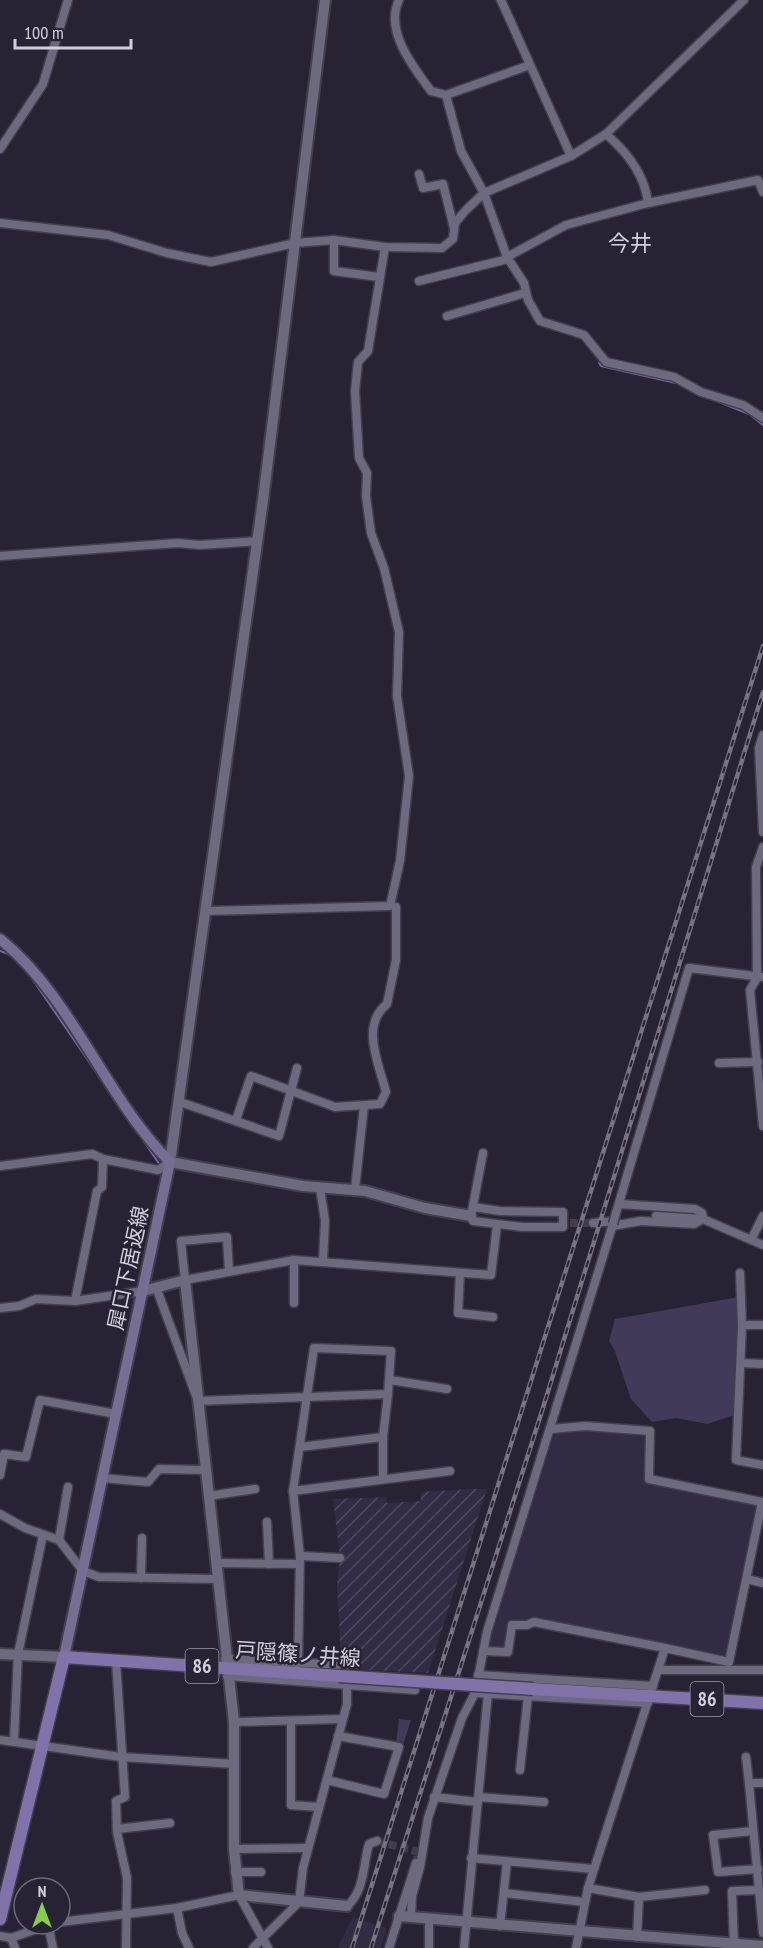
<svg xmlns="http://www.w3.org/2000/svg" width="763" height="1948" viewBox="0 0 763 1948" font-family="'PT Sans Narrow','Noto Sans JP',sans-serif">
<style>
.built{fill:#312b43}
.industrial{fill:url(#industrial-furrows)}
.green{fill:#423a58}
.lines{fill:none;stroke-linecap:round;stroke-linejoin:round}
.stream{stroke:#796ba1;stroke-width:2}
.minor-tunnel{stroke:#413d4e;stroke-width:8;stroke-dasharray:8 4;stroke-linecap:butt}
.minor-casing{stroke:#423f4e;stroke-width:11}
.tertiary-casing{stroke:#423f4e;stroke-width:14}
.secondary-casing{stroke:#423f4e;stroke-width:14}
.primary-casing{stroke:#423f4e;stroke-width:15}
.minor{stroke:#6d697e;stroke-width:8}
.tertiary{stroke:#6d697e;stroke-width:10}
.secondary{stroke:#776e93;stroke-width:10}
.primary{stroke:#8173a9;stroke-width:12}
.rail-casing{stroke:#777383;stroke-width:4.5}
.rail{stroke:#272335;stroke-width:2;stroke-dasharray:7;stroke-linecap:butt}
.minor-bridge-casing{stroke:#423f4e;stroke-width:11;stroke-linecap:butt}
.primary-bridge-casing{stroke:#423f4e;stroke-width:15;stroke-linecap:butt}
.minor-bridge{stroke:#6d697e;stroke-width:8}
.primary-bridge{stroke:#8173a9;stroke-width:12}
.labels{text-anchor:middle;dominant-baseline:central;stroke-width:5;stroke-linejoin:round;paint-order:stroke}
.shield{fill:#272335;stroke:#9f9ba9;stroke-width:1.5}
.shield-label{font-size:20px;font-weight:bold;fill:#d2cfdb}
.street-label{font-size:21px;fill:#d2cfdb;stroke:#272335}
.neighbourhood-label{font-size:22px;fill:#d2cfdb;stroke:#272335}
</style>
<defs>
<pattern id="industrial-furrows" width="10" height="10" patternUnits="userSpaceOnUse" patternTransform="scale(1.5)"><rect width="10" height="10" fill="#312b43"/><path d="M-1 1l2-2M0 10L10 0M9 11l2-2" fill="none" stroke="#4e495e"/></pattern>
</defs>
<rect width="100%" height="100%" fill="#272335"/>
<g class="built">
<path d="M 584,1428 L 647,1433 L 646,1481 L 757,1503 L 760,1506 L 724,1658 L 510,1622 L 508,1646 L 499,1650 L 488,1647 L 554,1435 Z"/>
<path d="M 353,1917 L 387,1928 L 381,1948 L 337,1948 Z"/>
</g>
<path class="industrial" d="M 469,1489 L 487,1489 L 428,1673 L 352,1669 L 351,1662 L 341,1662 L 337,1586 L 340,1558 L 333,1499 L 386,1497 L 387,1503 L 421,1501 L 421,1492 Z"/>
<g class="green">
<path d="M 739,1297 L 734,1415 L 707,1424 L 676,1418 L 652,1422 L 631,1399 L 615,1351 L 609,1341 L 615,1319 Z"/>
<path d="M 399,1719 L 411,1720 L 403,1745 L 396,1743 Z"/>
</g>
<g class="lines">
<g class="stream">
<path d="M 599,363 L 601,366 L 676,383"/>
<path d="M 714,400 L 749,414 L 763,425"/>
<path d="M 0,951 L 11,955"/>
<path d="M 33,980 L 111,1094"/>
<path d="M 121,1108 L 160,1165"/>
</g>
<g class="minor-tunnel">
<path d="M 558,1223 L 593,1223"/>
<path d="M 377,1841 L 419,1852 L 416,1863"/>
</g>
<g class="minor-casing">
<g id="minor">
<path d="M 399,0 C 384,31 414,68 431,91 L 446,95 L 461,151 L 484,193 L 507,257 L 524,283 L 528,300 L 540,321 L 584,335 L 606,362 L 674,377 L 701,392 L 743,405 L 763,418"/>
<path d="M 501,0 L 571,156"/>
<path d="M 446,95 L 530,65"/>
<path d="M 606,134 C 627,152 645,176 648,203 L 758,180 L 763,192"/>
<path d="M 0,149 L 43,84 L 68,0"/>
<path d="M 419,174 L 423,188 L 443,184 L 454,228"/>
<path d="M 0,223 L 108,235 L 167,253 L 211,262 L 295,243 L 334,240 L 385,247 L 442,248 L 453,239 L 455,223 L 466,210 L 484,193 L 571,156 L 606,134 L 744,0"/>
<path d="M 334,240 L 334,271 L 379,277"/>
<path d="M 507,257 L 566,225 L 648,203"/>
<path d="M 419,281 L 508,259"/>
<path d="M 447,316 L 525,293"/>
<path d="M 0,556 L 178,543 L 200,545 L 258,541"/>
<path d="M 763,735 L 759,748 L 763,832"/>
<path d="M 763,847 L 756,867 L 757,978 L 750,990 L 763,1126"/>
<path d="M 206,911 L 390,906 L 400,861 L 409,776 L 397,696 L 399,632 L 384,568 L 371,533 L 366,496 L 367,473 L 359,458 L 355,391 L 358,362 L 368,351 L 385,247"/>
<path d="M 719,1063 L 758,1062"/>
<path d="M 180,1102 L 279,1136 L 297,1068"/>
<path d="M 236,1120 L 251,1076 L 335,1107 L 380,1104 L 386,1092 C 379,1064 360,1025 387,1004 L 396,960 L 396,907"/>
<path d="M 0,1166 L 92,1154 L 103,1159 L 158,1170 L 170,1162"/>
<path d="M 320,1188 L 325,1221 L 323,1261"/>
<path d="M 355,1189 L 364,1106"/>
<path d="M 472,1211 L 483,1153"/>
<path d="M 616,1213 L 689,968 L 763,977"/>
<path d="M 471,1216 L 473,1221 L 522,1227 L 563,1227 L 563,1212 L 500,1211 L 473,1207"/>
<path d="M 656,1216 L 703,1219 L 763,1245"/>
<path d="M 593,1223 L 616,1221"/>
<path d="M 612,1226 L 641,1221 L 694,1224 L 703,1219 L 702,1213 L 695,1209 L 619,1204"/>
<path d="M 751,1240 L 763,1216"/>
<path d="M 229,1272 L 227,1237 L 181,1241 L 185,1280 L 294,1260 L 491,1275 L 497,1225"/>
<path d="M 460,1273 L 458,1313 L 493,1317"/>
<path d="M 740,1273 L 742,1325 L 736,1460 L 763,1465"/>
<path d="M 156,1287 L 198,1401 L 388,1394 L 391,1351 L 314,1348 L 293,1491 L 300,1556 L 298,1663"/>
<path d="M 75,1301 L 97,1191 L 102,1187 L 103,1159"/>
<path d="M 294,1303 L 294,1260"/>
<path d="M 0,1308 L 19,1306 L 36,1299 L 75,1301 L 143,1291"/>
<path d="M 742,1325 L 763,1325"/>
<path d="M 741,1363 L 763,1364"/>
<path d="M 390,1380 L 447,1389"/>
<path d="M 551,1429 L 585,1426 L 650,1431 L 649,1479 L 762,1502 L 729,1662 L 665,1648 L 588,1888 L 576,1948"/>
<path d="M 300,1447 L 383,1437"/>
<path d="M 0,1475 L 4,1454 L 26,1457 L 40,1400 L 116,1414"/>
<path d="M 102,1478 L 148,1482 L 159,1469 L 205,1470"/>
<path d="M 383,1479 L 383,1437 L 388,1394"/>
<path d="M 293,1491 L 450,1471"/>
<path d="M 208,1496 L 255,1489"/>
<path d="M 0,1514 L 25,1528 L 59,1540 L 83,1571 L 99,1577 L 217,1579"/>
<path d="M 267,1522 L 269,1564"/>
<path d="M 59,1540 L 68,1487"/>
<path d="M 300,1556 L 340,1558"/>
<path d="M 216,1563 L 298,1564"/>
<path d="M 141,1578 L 142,1538"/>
<path d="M 747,1579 L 763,1583"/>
<path d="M 483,1651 L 508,1652 L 512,1625 L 527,1625 L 534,1622 L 665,1648"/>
<path d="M 225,1659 L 347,1665 L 347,1704 L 303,1868 L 299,1902 L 253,1948"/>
<path d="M 116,1661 L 125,1797 L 116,1801 L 117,1832 L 127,1878 L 126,1948"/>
<path d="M 658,1670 L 763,1670"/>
<path d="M 478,1675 L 653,1686"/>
<path d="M 227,1676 L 415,1690"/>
<path d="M 475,1693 L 648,1703"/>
<path d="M 291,1721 L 291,1805 L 318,1807"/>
<path d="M 234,1722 L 342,1719"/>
<path d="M 0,1740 L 121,1757 L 235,1764"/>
<path d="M 14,1741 L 18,1654 L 43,1535"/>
<path d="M 746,1757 L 749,1783"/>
<path d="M 520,1770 L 528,1696"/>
<path d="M 327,1780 L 384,1794 L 399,1747 L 338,1736"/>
<path d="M 763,1783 L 749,1783 L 763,1933"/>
<path d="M 434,1797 L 478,1802"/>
<path d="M 478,1797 L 544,1802"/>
<path d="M 117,1829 L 170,1823"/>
<path d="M 753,1831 L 713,1835 L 718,1872 L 758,1869"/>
<path d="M 234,1849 L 308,1848"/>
<path d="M 471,1858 L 593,1869"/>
<path d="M 235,1872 L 261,1872"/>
<path d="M 588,1888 L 639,1897 L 705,1890"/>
<path d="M 504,1893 L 584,1902"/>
<path d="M 347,1906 C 365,1891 363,1864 369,1844 L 377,1841"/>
<path d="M 177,1908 L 182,1933 L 189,1948"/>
<path d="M 411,1918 L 412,1896 L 420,1867 L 428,1818 L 462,1718 L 475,1693 L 487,1632 L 613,1224"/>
<path d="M 60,1922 L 177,1908 L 239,1895 L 268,1948"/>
<path d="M 48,1925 L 53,1948"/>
<path d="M 500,1926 L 507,1862"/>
<path d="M 0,1936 L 11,1938 L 51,1924"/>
<path d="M 637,1937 L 639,1897"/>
<path d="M 11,1938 L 15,1948"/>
<path d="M 734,1945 L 732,1891 L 759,1890"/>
<path d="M 389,1948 L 416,1863"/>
<path d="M 429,1948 L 429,1920"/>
<path d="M 464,1948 L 488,1693"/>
</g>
</g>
<g class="tertiary-casing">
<g id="tertiary">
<path d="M 325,0 L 263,500 L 170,1162 L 303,1186 L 365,1191 L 425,1208 L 471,1216"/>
<path d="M 143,1291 L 185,1280 L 234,1722 L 234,1849 L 239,1895 L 347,1906"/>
<path d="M 0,1654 L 64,1657"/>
<path d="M 399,1916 L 763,1946"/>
</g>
</g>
<g class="secondary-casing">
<path id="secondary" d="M 0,939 C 73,998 104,1096 170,1162 L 64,1657"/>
</g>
<g class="primary-casing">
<g id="primary">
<path d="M 533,1689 L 763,1703"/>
<path d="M 0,1919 L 64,1657 L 339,1676"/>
</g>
</g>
<use href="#minor" class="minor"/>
<use href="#tertiary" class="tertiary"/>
<use href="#secondary" class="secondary"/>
<use href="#primary" class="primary"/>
<g class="rail-casing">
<g id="rail">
<path d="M 352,1948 L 763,646"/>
<path d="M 371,1948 L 542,1411 L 763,692"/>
</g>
</g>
<use href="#rail" class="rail"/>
<g class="minor-bridge-casing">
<path id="minor-bridge" d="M 613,1224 L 616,1213"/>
</g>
<g class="primary-bridge-casing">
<path id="primary-bridge" d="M 339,1676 L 533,1689"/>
</g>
<use href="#minor-bridge" class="minor-bridge"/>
<use href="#primary-bridge" class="primary-bridge"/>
</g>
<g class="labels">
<g class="shield">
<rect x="185.5" y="1649" width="33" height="34" rx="4.5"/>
<rect x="690.5" y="1682" width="33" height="34" rx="4.5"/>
</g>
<g class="shield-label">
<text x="202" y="1666">86</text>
<text x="707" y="1699">86</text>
</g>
<g class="street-label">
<text transform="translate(128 1268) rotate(-78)">犀口下居返線</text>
<text transform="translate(298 1654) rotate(4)">戸隠篠ノ井線</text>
</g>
<g class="neighbourhood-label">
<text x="630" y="243">今井</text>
</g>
</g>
<g transform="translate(42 1906)"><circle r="28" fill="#272335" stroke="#6b6877" stroke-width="1.5"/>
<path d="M0-4.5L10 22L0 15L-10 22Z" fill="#87cf4b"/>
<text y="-9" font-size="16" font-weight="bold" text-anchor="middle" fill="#d2cfdb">N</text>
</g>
<path d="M15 39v9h116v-9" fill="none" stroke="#d2cfdb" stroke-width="3"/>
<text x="24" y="39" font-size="18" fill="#d2cfdb" stroke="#272335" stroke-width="4.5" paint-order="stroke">100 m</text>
</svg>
